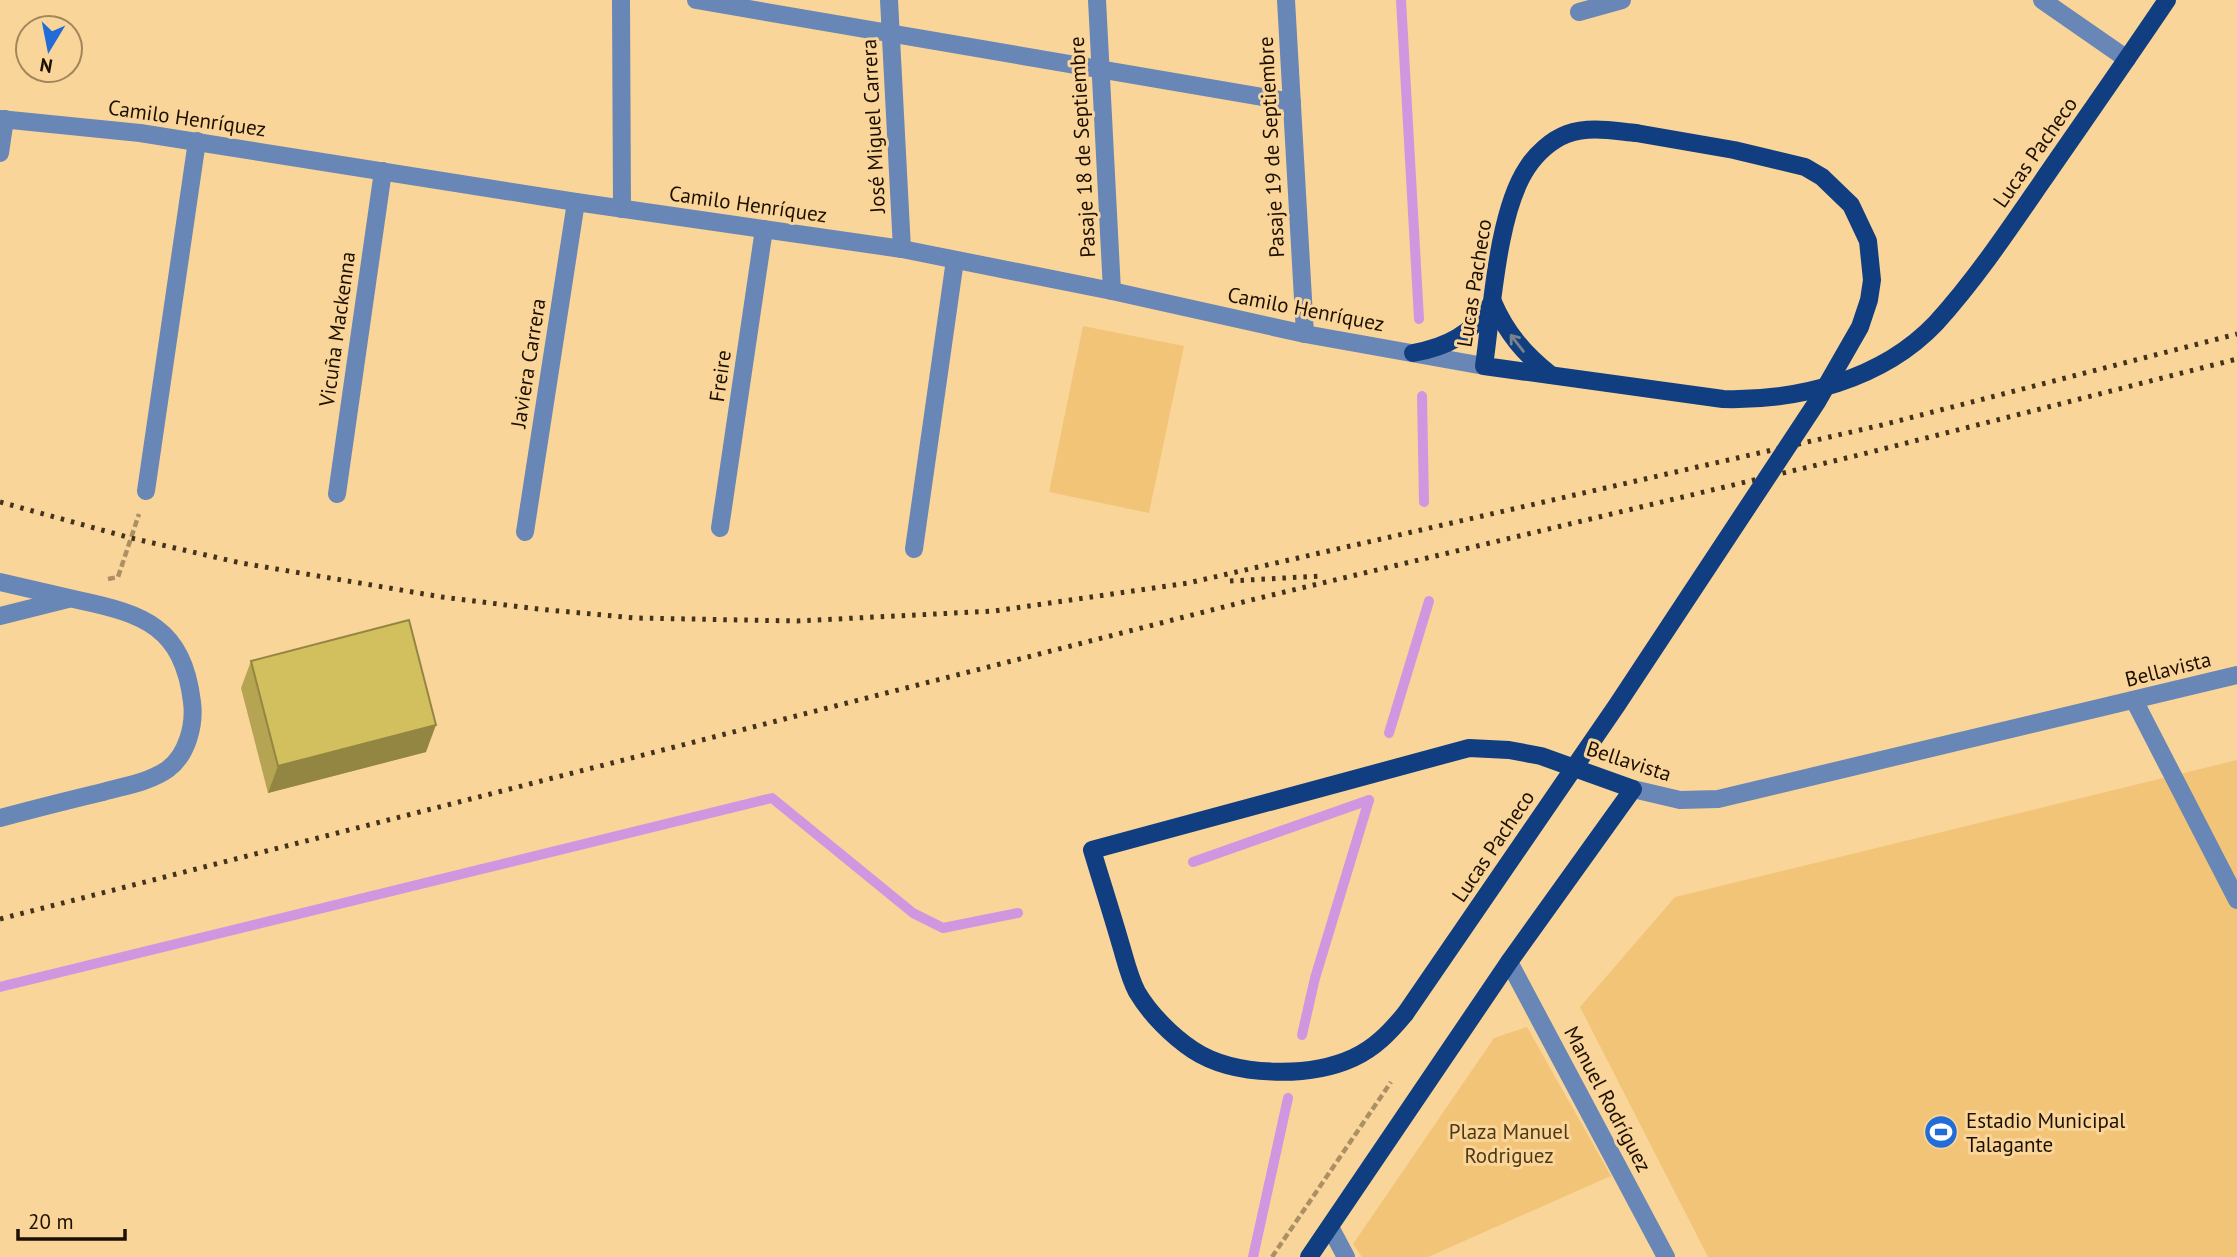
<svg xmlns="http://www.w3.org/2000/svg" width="2237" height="1257" viewBox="0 0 2237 1257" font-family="'PT Sans',sans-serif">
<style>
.green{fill:#f2c478}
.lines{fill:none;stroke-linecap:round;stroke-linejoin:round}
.stream{stroke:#d097e0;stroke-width:10}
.path{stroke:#ac9064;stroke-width:4.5;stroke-dasharray:7 3.5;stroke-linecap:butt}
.minor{stroke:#6887b6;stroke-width:18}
.major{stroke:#113e80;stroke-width:18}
.rail{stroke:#44331b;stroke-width:5;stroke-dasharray:3.5 7;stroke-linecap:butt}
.major-bridge{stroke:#113e80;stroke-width:18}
.wall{fill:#b5a552}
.shaded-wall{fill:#938642}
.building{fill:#d2c05f;stroke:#938642;stroke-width:2}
.oneway{stroke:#7a828c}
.labels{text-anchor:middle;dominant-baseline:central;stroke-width:6;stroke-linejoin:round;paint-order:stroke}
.street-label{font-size:21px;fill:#1d1000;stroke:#fad59a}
.poi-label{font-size:21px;fill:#1d1000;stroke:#fad59a;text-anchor:start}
.park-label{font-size:21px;fill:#4f3915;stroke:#fad59a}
</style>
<rect width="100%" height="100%" fill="#fad59a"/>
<g class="green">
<path d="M 1083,326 L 1184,346 L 1149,513 L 1049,492 Z"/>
<path d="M 2237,760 L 2237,1257 L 1708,1257 L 1580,1007 L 1675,897 Z"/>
<path d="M 1527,1027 L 1611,1176 L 1428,1257 L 1362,1257 L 1353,1244 L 1494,1038 Z"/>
</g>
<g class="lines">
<g class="stream">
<path d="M 1401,0 L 1419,319"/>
<path d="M 1422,396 L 1424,502"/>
<path d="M 1389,733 L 1429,601"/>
<path d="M 1193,862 L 1369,800"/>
<path d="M 0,987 L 772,798 L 913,913 L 943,928 L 1018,913"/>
<path d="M 1302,1035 L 1315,978 L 1369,800"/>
<path d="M 1253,1257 L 1288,1098"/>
</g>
<g class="path">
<path d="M 108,579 L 118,577 L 139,514"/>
<path d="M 1272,1257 L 1391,1082"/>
</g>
<g class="minor">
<path d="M 621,0 L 622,209"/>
<path d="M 696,0 L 1292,102"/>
<path d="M 889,0 L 902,249"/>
<path d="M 1097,0 L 1112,291"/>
<path d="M 1286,0 L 1305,334"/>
<path d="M 2042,0 L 2127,59"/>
<path d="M 1579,12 L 1622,0"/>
<path d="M 0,119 L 140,133 L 576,202 L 902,249 L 1112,291 L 1305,334 L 1484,366"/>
<path d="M 0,153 L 5,119"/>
<path d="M 146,491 L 197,141"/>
<path d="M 337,494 L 383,171"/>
<path d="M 720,528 L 764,229"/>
<path d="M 525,532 L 576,202"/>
<path d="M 914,549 L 955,260"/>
<path d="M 0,582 C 26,588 52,594 78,600 C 144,614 183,627 192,702 C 195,725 187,755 168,769 C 150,782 124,786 103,792 C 69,800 34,809 0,818"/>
<path d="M 0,616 L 68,599"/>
<path d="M 2134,700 L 2237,900"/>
<path d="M 1633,789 L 1680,800 L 1718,799 L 2237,675"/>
<path d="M 1509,962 L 1666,1257"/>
<path d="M 1330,1227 L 1346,1257"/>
</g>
<g class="major">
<path d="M 1636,133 C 1614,131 1589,126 1567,134 C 1551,140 1536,154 1527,168 C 1497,213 1492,311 1484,366 L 1723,399 C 1798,401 1882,380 1936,323 C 1975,280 2008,231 2041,183 C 2083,122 2126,61 2167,0"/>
<path d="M 1493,302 C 1506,332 1524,354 1551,375"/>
<path d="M 1413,353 C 1447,347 1472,334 1491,304"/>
<path d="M 1309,1257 L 1509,962 L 1633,789 L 1541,756 L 1509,750 L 1469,748 L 1092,850 C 1101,880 1111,911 1120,942 C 1125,958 1129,977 1137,992 C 1150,1014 1172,1036 1193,1050 C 1234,1077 1309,1078 1353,1058 C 1375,1048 1390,1032 1405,1014"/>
</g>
<g class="rail">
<path d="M 0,502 L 131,538 L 241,563 L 442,597 L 538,609 L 635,618 L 797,621 L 994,611 L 1188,583 L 1882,425 L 2237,334"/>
<path d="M 1230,581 L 1321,576"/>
<path d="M 0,919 L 1251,600 L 1863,454 L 2237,359"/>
</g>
<path class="major-bridge" d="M 1405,1014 L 1617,705 L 1817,402 L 1860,327 L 1869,300 L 1872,280 L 1868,241 L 1851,205 L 1822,177 L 1805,167 L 1734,150 L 1636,133"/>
</g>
<path class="wall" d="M 251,661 L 426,752 L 268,793 L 241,688 Z"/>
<path class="shaded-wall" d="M 436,725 L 426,752 L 268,793 L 278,766 Z"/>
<path class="building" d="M 409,620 L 436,725 L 278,766 L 251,661 Z"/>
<defs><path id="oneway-shaft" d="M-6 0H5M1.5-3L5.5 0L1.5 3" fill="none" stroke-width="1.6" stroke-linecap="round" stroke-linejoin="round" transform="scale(1.75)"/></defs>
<use class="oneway" href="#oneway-shaft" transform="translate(1517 343) rotate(-128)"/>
<defs>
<g id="stadium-disc" transform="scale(1.75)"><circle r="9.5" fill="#226cd7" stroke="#fad59a"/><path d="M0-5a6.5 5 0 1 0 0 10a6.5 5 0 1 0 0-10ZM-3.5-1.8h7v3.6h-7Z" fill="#fff"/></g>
</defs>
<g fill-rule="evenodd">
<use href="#stadium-disc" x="1941" y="1132"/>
</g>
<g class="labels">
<g class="street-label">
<text transform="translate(187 118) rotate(8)">Camilo Henríquez</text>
<text transform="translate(873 126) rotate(-93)">José Miguel Carrera</text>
<text transform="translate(1082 147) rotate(-93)">Pasaje 18 de Septiembre</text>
<text transform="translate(1271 147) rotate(-93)">Pasaje 19 de Septiembre</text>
<text transform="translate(2035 152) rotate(-55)">Lucas Pacheco</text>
<text transform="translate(748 204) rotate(8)">Camilo Henríquez</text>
<text transform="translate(1474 283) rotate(-81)">Lucas Pacheco</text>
<text transform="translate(1306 309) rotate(11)">Camilo Henríquez</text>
<text transform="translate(337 329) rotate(-82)">Vicuña Mackenna</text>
<text transform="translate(528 363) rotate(-81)">Javiera Carrera</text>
<text transform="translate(720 376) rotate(-82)">Freire</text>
<text transform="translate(2168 669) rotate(-14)">Bellavista</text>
<text transform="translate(1629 761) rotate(18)">Bellavista</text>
<text transform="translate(1493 846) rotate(-56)">Lucas Pacheco</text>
<text transform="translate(1608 1099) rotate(62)">Manuel Rodríguez</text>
</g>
<g class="poi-label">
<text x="1966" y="1120">Estadio Municipal<tspan x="1966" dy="24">Talagante</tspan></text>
</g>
<g class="park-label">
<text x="1509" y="1131">Plaza Manuel<tspan x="1509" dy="24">Rodriguez</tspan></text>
</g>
</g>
<g transform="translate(49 49) rotate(190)"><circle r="33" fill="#fad59a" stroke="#a2865c" stroke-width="2"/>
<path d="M0-5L12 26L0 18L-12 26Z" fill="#226cd7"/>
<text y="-10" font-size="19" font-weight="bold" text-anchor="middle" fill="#1d1000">N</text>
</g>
<path d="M18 1229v10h107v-10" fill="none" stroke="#1d1000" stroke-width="3.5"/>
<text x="28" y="1229" font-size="21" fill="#1d1000" stroke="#fad59a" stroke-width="5" paint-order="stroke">20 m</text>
</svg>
